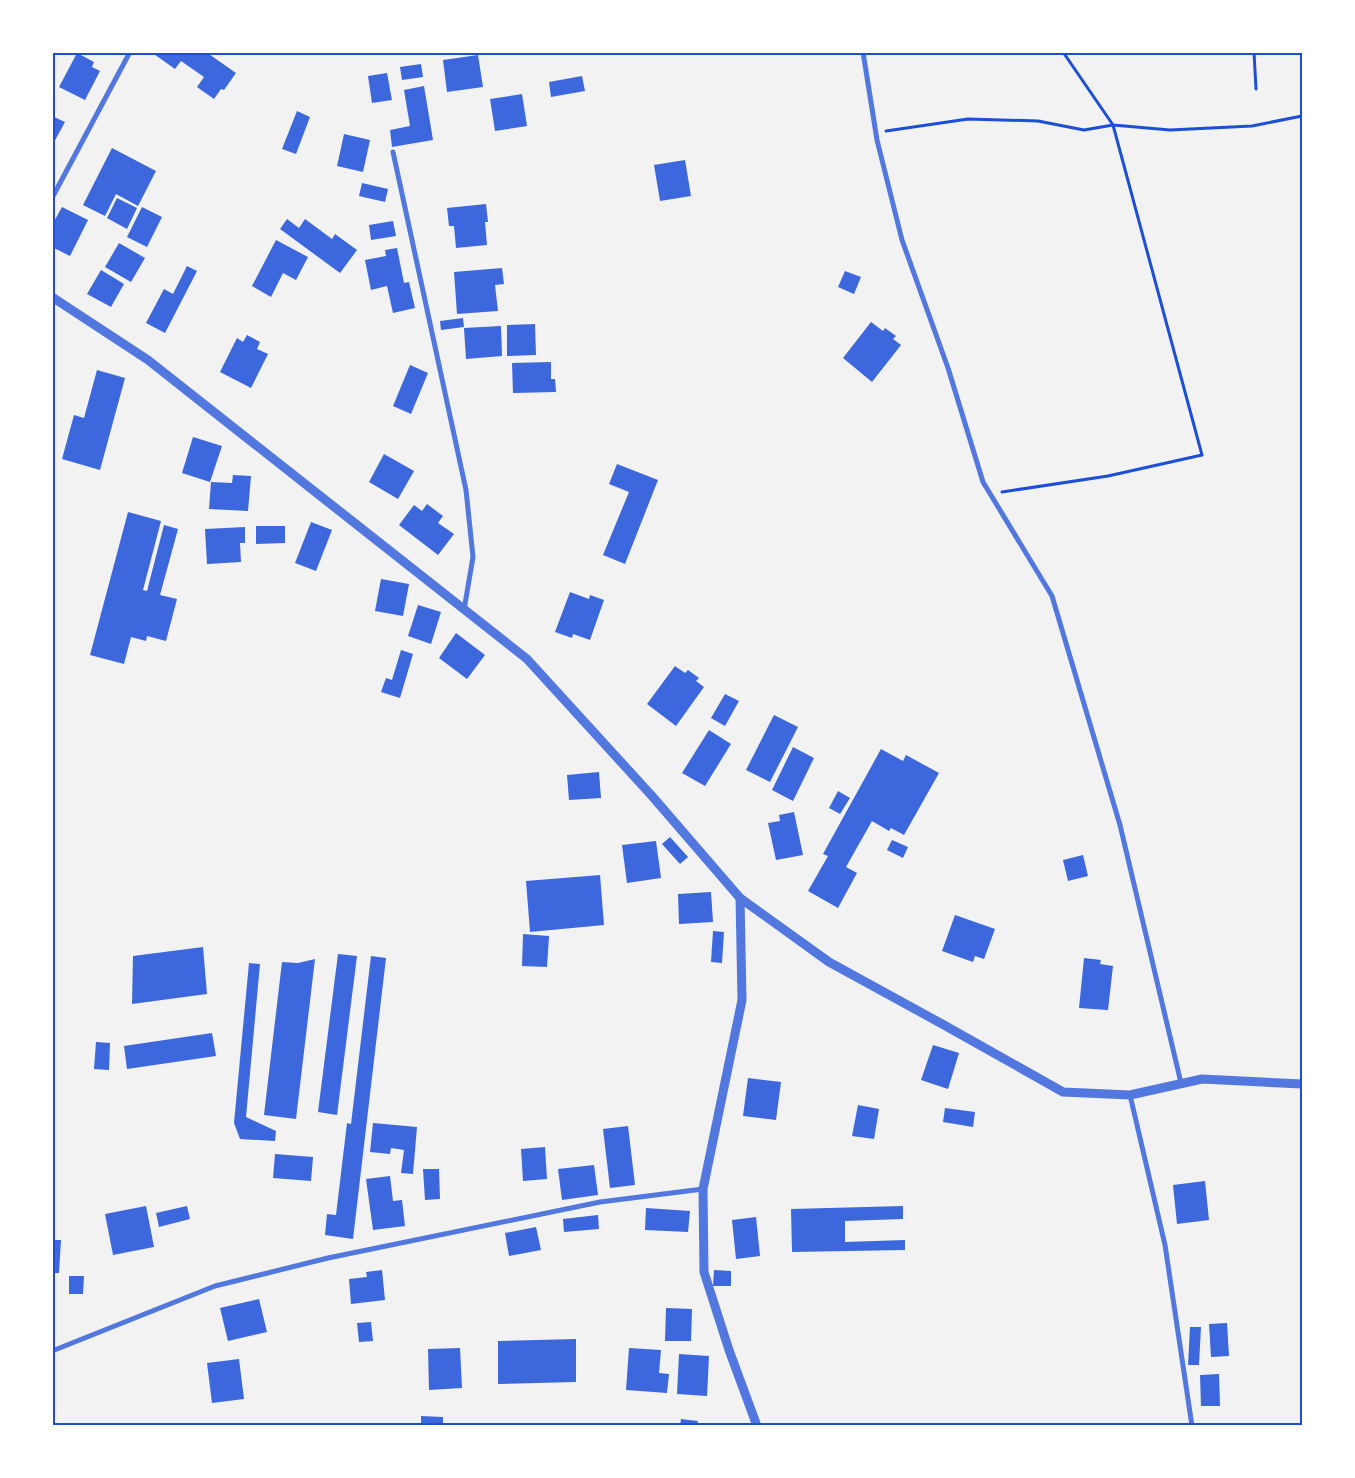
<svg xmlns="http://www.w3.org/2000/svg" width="1355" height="1478" viewBox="0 0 1355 1478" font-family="'PT Sans',sans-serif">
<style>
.building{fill:#3d67dc}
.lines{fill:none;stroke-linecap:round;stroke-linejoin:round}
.path{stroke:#1d4ed8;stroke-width:3}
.minor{stroke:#5277de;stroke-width:5}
.tertiary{stroke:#5277de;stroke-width:9}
.neatline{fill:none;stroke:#1d4ed8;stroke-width:2}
</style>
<rect width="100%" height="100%" fill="#f2f2f2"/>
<g class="building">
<path d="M 151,52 L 206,52 L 236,73 L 224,90 L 221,89 L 214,99 L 197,87 L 204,77 L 181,61 L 175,69 Z"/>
<path d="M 77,53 L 94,62 L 92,67 L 100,71 L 85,100 L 59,87 Z"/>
<path d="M 478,55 L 483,87 L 447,92 L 443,60 Z"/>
<path d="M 421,64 L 423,77 L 402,80 L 400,67 Z"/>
<path d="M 387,73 L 392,100 L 372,103 L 368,76 Z"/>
<path d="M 582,76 L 585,91 L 551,97 L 549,82 Z"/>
<path d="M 424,86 L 433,140 L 392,147 L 390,130 L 410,126 L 404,90 Z"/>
<path d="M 522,94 L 527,126 L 495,131 L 490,99 Z"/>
<path d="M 297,111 L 310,117 L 296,154 L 282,149 Z"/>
<path d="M 52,116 L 65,122 L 52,146 Z"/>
<path d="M 344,134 L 370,140 L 363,172 L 337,166 Z"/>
<path d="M 112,148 L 156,171 L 138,206 L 116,194 L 105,216 L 83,205 Z"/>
<path d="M 685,160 L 691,196 L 660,201 L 654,165 Z"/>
<path d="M 362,183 L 388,189 L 385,202 L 359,196 Z"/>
<path d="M 117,198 L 137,208 L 127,229 L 107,218 Z"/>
<path d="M 486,204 L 488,222 L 485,222 L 487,245 L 456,248 L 454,226 L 449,226 L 447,208 Z"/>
<path d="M 62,207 L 88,220 L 70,256 L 52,247 L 52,225 Z"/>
<path d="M 142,207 L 162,217 L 147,247 L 127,237 Z"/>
<path d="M 287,219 L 299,228 L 305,219 L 332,239 L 335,234 L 357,250 L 340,273 L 280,229 Z"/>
<path d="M 393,221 L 396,236 L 371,240 L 369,225 Z"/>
<path d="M 276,240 L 308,257 L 296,280 L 283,273 L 271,297 L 252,286 Z"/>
<path d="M 119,243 L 145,258 L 131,282 L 105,267 Z"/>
<path d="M 397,248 L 404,283 L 409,282 L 415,308 L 393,313 L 387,286 L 371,290 L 365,260 L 386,256 L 385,250 Z"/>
<path d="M 187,266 L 197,271 L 165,333 L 146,323 L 164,289 L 173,294 Z"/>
<path d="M 502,268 L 504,284 L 495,285 L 498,311 L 457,314 L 454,272 Z"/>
<path d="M 101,270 L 124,284 L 111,307 L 87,294 Z"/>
<path d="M 845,271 L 861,277 L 854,294 L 838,287 Z"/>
<path d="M 463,318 L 464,327 L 441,330 L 440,321 Z"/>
<path d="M 871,322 L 883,331 L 885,328 L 896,336 L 893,339 L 901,345 L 872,382 L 843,358 Z"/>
<path d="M 535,324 L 536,355 L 507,356 L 507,325 Z"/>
<path d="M 501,326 L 502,356 L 466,359 L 464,328 Z"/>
<path d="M 247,335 L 260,342 L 257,349 L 268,354 L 251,388 L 220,372 L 237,338 L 243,342 Z"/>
<path d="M 551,362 L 551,379 L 555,379 L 556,392 L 513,393 L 512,363 Z"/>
<path d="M 410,365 L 428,373 L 411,414 L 393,406 Z"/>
<path d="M 97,370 L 125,378 L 100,470 L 62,459 L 74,415 L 84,418 Z"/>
<path d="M 193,437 L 222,446 L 210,482 L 182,473 Z"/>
<path d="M 384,454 L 414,471 L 398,499 L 369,482 Z"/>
<path d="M 617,464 L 658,480 L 625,564 L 603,555 L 629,492 L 609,484 Z"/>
<path d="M 233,475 L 251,476 L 248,511 L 209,509 L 211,482 L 232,483 Z"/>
<path d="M 427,504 L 443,516 L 438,523 L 454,534 L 438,555 L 399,525 L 414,505 L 422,511 Z"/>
<path d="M 128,512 L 161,521 L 143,590 L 147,591 L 164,525 L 178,529 L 160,595 L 177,599 L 166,641 L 147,636 L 146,641 L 131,637 L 124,664 L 90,655 Z"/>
<path d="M 311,522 L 332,530 L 316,571 L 295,563 Z"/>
<path d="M 256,526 L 285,526 L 285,543 L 256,544 Z"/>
<path d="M 245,527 L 245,543 L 240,543 L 241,562 L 207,564 L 205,529 Z"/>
<path d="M 381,579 L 409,584 L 403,616 L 375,611 Z"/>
<path d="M 570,592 L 589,599 L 590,595 L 604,600 L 590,640 L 573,634 L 572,638 L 555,632 Z"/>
<path d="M 418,605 L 441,612 L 431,644 L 408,636 Z"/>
<path d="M 456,633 L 485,655 L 467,679 L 439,658 Z"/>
<path d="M 401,650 L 413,654 L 400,698 L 381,692 L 386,678 L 392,680 Z"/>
<path d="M 675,666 L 685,673 L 688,670 L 699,678 L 696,681 L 704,687 L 676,726 L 647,704 Z"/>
<path d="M 725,694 L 739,701 L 725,726 L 711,718 Z"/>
<path d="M 774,715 L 798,727 L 770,782 L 746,770 Z"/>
<path d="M 709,730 L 731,744 L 705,786 L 682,773 Z"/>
<path d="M 793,747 L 814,758 L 793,801 L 772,790 Z"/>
<path d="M 881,749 L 903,761 L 906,755 L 939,773 L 904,835 L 891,828 L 889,831 L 872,821 L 846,867 L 857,873 L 838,908 L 808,891 L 828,856 L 823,854 Z"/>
<path d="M 599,772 L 601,798 L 569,800 L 567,775 Z"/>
<path d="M 838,791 L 850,798 L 840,814 L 829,808 Z"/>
<path d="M 794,812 L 803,855 L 776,860 L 768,823 L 780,821 L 779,815 Z"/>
<path d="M 670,837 L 688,857 L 680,864 L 662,844 Z"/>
<path d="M 892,840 L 908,847 L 903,858 L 887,850 Z"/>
<path d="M 656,841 L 661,878 L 627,883 L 622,845 Z"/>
<path d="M 1083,855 L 1088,876 L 1068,881 L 1063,860 Z"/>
<path d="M 600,875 L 604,925 L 530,932 L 526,881 Z"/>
<path d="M 711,892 L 713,922 L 679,924 L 678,894 Z"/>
<path d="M 955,915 L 995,929 L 984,959 L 975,956 L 973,962 L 942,951 Z"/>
<path d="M 713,931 L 724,932 L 722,963 L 711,962 Z"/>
<path d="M 523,934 L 549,936 L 547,967 L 522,966 Z"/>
<path d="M 203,947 L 207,994 L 132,1004 L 133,956 Z"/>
<path d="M 338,954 L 357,956 L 337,1115 L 318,1112 Z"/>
<path d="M 371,956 L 386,958 L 353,1239 L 325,1235 L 327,1214 L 336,1215 L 347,1123 L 351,1124 Z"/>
<path d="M 1084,958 L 1101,960 L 1100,964 L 1113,966 L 1108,1010 L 1079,1008 Z"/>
<path d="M 315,959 L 296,1119 L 264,1115 L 282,962 L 298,963 Z"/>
<path d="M 249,963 L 260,964 L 246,1117 L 276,1131 L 275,1141 L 240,1139 L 234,1123 Z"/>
<path d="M 212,1033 L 216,1056 L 127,1069 L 124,1046 Z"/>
<path d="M 96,1042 L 110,1043 L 109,1070 L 94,1069 Z"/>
<path d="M 933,1045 L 959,1053 L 948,1089 L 921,1080 Z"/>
<path d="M 748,1078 L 781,1082 L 776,1120 L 743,1116 Z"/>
<path d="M 858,1105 L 879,1109 L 874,1139 L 852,1136 Z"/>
<path d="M 945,1108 L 975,1112 L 973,1127 L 943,1122 Z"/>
<path d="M 373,1123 L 417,1127 L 413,1174 L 401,1173 L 404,1150 L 391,1148 L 390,1154 L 370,1152 Z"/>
<path d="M 628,1126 L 635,1185 L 610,1188 L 603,1129 Z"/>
<path d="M 545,1147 L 547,1179 L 523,1181 L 521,1149 Z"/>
<path d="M 275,1154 L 313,1157 L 311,1181 L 273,1178 Z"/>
<path d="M 594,1165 L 598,1195 L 562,1200 L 558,1169 Z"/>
<path d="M 423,1169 L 439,1169 L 440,1199 L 425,1200 Z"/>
<path d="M 390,1176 L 393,1201 L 402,1200 L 405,1226 L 373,1230 L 366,1179 Z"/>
<path d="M 1205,1181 L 1209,1220 L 1177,1224 L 1173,1185 Z"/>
<path d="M 146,1206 L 154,1247 L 113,1255 L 105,1214 Z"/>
<path d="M 187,1206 L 190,1219 L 159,1227 L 156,1213 Z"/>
<path d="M 903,1206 L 903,1219 L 845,1221 L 845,1242 L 905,1240 L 905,1250 L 792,1252 L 791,1209 Z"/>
<path d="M 646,1208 L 690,1211 L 688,1232 L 645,1230 Z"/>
<path d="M 598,1215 L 599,1229 L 564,1232 L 563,1219 Z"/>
<path d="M 756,1217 L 760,1256 L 736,1259 L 732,1220 Z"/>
<path d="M 536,1227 L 541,1250 L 509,1256 L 505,1233 Z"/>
<path d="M 52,1240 L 61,1240 L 59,1273 L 52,1273 Z"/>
<path d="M 382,1270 L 385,1300 L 351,1304 L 349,1279 L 367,1277 L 366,1272 Z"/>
<path d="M 714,1270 L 731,1271 L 731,1286 L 713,1286 Z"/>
<path d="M 69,1276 L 84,1276 L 83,1294 L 69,1294 Z"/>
<path d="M 259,1299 L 267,1332 L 228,1341 L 220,1308 Z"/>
<path d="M 666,1308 L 692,1309 L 691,1341 L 665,1341 Z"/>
<path d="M 371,1322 L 373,1341 L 359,1342 L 357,1323 Z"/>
<path d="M 1227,1323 L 1229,1356 L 1211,1357 L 1209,1324 Z"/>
<path d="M 1190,1327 L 1201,1327 L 1199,1365 L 1188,1365 Z"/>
<path d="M 576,1339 L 576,1382 L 498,1384 L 498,1341 Z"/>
<path d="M 460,1348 L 462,1388 L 429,1390 L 428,1349 Z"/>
<path d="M 629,1348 L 661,1350 L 659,1373 L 669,1374 L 667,1393 L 626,1390 Z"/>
<path d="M 679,1354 L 709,1356 L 707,1396 L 677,1394 Z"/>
<path d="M 239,1359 L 244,1399 L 212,1403 L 207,1363 Z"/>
<path d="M 1219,1374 L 1220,1406 L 1201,1406 L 1200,1375 Z"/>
<path d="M 421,1416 L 443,1417 L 443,1426 L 421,1426 Z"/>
<path d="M 681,1419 L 698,1421 L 697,1426 L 680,1426 Z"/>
</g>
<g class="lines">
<g class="path">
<path d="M 1063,52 L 1113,125 L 1170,130 L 1252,126 L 1302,116"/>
<path d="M 1254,52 L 1256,89"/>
<path d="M 886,131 L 968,119 L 1038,121 L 1084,130 L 1113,125 L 1202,455 L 1108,476 L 1002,492"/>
</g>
<g class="minor">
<path d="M 863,52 L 877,140 L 902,240 L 948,368 L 983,482 L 1052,596 L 1120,825 L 1181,1083"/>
<path d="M 393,152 L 466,490 L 473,557 L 464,610"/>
<path d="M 52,198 L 130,52"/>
<path d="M 1130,1095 L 1165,1245 L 1192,1426"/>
<path d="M 52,1351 L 215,1286 L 328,1258 L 600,1202 L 703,1189"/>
</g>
<g class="tertiary">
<path d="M 52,297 L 148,360 L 527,659 L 652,796 L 740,898 L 829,962 L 944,1025 L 1063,1092 L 1130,1095 L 1202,1079 L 1302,1084"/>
<path d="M 740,898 L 742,1000 L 703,1189 L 704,1272 L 729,1350 L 757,1426"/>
</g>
</g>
<rect width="1355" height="1478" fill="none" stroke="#ffffff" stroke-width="108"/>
<rect x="54" y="54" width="1247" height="1370" class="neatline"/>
</svg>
